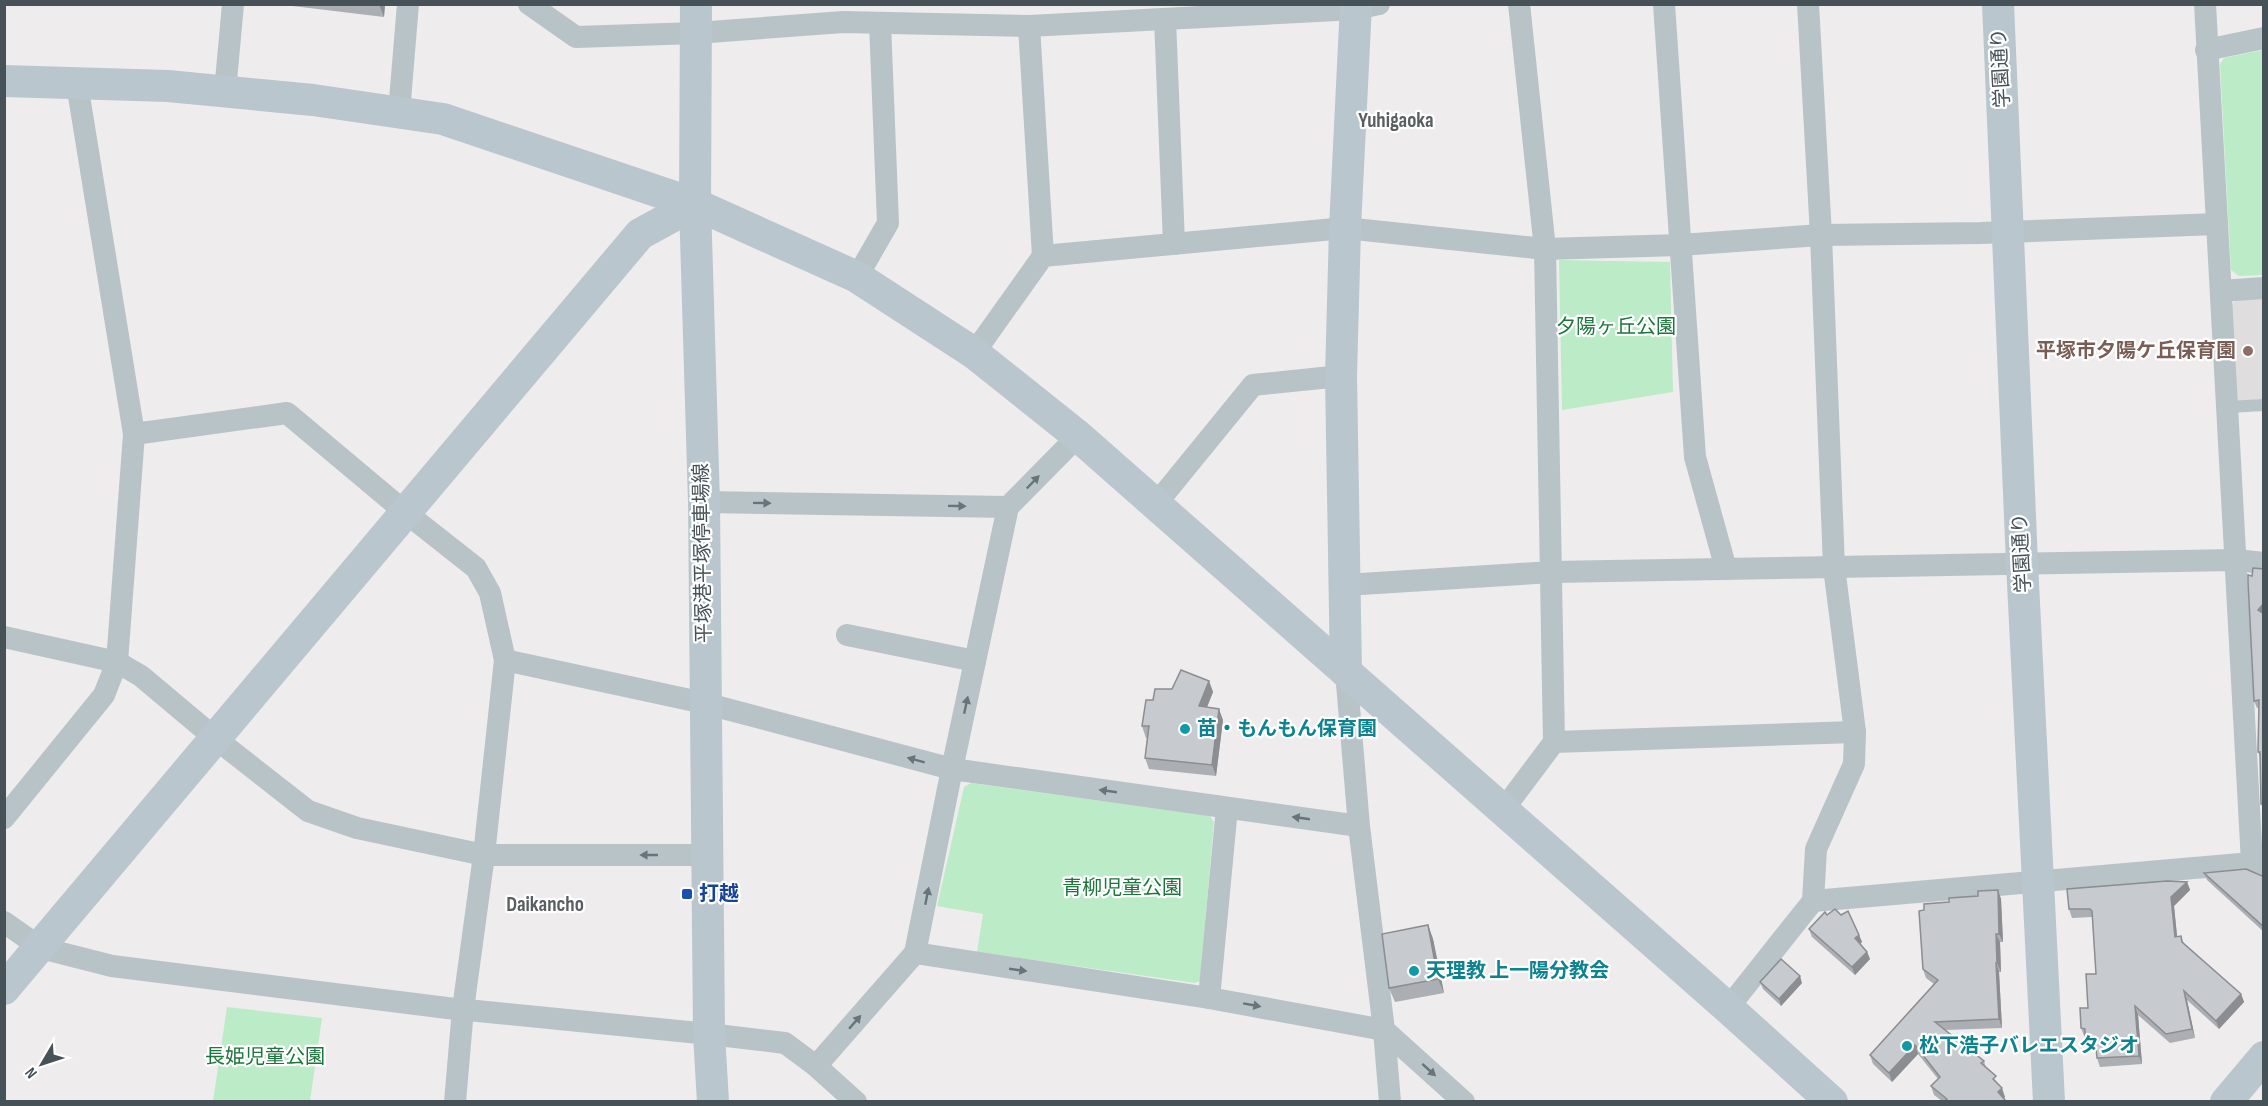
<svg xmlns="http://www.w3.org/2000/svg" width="2268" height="1106" viewBox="0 0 2268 1106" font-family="'Sofia Sans Condensed','Noto Sans JP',sans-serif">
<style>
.education{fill:#e0ddde}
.green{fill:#bcebc8}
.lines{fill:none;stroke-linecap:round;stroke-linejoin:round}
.lane{stroke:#b8c3c8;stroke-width:12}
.street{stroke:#b8c3c8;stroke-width:22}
.secondary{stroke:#b9c6ce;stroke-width:32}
.wall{fill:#abaeb2}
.shaded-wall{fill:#8b8d91}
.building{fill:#c7cacf;stroke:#8b8d91;stroke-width:1.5}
.oneway{fill:#68747a}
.education-dot{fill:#8d6e63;stroke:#fff;stroke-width:2}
.culture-dot{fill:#0f9aa8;stroke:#fff;stroke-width:2}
.transit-dot{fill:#1a4fb4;stroke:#fff;stroke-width:2}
.labels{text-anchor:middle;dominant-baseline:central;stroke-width:4.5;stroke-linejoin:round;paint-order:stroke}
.street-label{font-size:20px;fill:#465258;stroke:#fff}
.park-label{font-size:20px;fill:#1c753b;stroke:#fff}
.education-label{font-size:20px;font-weight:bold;fill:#785e54;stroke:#fff;text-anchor:end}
.culture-label{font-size:20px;font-weight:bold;fill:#0d838f;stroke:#fff;text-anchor:start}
.transit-label{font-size:20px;font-weight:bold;fill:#164399;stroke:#fff;text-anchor:start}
.neighbourhood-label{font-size:21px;font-weight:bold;fill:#595e61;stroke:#fff}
</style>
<rect width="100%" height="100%" fill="#efeced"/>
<path class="education" d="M 2263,299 L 2263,401 L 2239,401 L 2234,396 L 2230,307 L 2236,300 Z"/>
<g class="green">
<path d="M 2263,50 L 2263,275 L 2239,276 L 2231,270 L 2220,64 L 2224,58 Z"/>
<path d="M 1559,260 L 1670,262 L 1673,392 L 1562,410 Z"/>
<path d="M 971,783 L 1210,816 L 1214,822 L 1200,981 L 1195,983 L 977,952 L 983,914 L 937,906 L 964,787 Z"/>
<path d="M 227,1007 L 322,1018 L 310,1101 L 213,1101 Z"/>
</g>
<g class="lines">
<path class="lane" d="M 2228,407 L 2264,405"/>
<g class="street">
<path d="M 529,4 L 576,37 L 696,33 L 843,22 L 1029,26 L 1356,9 L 1379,4"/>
<path d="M 1664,4 L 1695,457 L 1726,569"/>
<path d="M 2205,4 L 2252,863"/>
<path d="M 1165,19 L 1174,244"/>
<path d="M 1029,26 L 1043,256"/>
<path d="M 2206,50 L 2264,38"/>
<path d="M 225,92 L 233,4"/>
<path d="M 399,112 L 408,4"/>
<path d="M 857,277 L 888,223 L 880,23"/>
<path d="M 2221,291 L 2264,288"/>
<path d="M 974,353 L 1043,256 L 1345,228 L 1545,249 L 1680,245 L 1821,235 L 1981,233 L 2217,224"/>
<path d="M 134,434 L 287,413 L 405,512 L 476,568 L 490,593 L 505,660 L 484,855 L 463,1009 L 455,1102"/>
<path d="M 704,502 L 1008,507"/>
<path d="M 1156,504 L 1253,385 L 1341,376"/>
<path d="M 1345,585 L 1552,572 L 2236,560 L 2264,563"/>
<path d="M 847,635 L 975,661"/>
<path d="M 4,637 L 117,662 L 141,676 L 216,739 L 308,811 L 357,828 L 484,855 L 707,855"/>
<path d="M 505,660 L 704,703 L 952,769 L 1359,826"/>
<path d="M 1346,672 L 1359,826 L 1384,1030 L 1390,1102"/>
<path d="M 1554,742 L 1855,732"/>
<path d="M 1503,810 L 1554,742 L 1545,249 L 1519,4"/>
<path d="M 4,818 L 104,695 L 117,662 L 134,434 L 77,84"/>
<path d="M 1813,901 L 2252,863 L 2264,870"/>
<path d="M 4,922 L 41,948 L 112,966 L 447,1008 L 709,1034 L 785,1043 L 816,1066 L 856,1102"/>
<path d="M 915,953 L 952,769 L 1008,507 L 1078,436"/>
<path d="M 1209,998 L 1227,808"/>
<path d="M 1728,1008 L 1813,901 L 1816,849 L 1854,764 L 1855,732 L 1834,567 L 1821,235 L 1808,4"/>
<path d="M 816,1066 L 915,953 L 1209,998 L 1384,1030 L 1464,1102"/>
</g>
<g class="secondary">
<path d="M 696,4 L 695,204 L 704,502 L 709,1034 L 713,1102"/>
<path d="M 1998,4 L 2022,563 L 2049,1102"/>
<path d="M 4,81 L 168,86 L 313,100 L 443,119 L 695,204 L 857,277 L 974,353 L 1078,436 L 1728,1008 L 1832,1102"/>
<path d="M 1346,672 L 1341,376 L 1345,228 L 1356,4"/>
<path d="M 4,989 L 640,234 L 695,204"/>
<path d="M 2226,1102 L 2264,1057"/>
</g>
</g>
<g class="wall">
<path d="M 276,4 L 385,4 L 384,17 Z"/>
<path d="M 2264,569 L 2264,810 L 2261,804 L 2260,757 L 2258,752 L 2259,708 L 2257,708 L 2254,701 L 2252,576 Z"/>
<path d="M 1209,681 L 1213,692 L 1207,707 L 1223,720 L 1216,776 L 1149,769 L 1145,758 L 1147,738 L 1146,738 L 1142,726 L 1153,700 L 1172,689 Z"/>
<path d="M 2204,873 L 2262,876 L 2264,875 L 2264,932 L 2207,880 Z"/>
<path d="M 2187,882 L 2190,890 L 2174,906 L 2177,937 L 2181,936 L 2184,944 L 2241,994 L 2244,1002 L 2219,1029 L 2187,1000 L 2195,1038 L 2170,1043 L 2138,1015 L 2142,1064 L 2100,1067 L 2097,1058 L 2096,1046 L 2088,1046 L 2081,1028 L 2088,1008 L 2096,974 L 2092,917 L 2072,918 L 2069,909 Z"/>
<path d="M 1998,890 L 2001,899 L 2003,942 L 2000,942 L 2001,972 L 1999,972 L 2002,1028 L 1945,1030 L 1984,1061 L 1986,1068 L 1999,1085 L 2005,1097 L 2003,1099 L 2006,1101 L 1942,1101 L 1934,1095 L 1931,1086 L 1938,1079 L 1918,1054 L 1892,1082 L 1873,1064 L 1870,1055 L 1934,984 L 1926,978 L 1923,969 L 1924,910 L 1949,902 L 1978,896 Z"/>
<path d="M 1827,915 L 1859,935 L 1862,942 L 1860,944 L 1867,952 L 1870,959 L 1855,975 L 1812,937 L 1809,929 Z"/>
<path d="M 1428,925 L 1433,939 L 1444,993 L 1395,1002 L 1389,988 Z"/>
<path d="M 1760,982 L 1802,983 L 1781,1006 L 1763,989 Z"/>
</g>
<g class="shaded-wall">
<path d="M 379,4 L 385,4 L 384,17 Z"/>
<path d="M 2264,603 L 2264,614 L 2258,610 Z"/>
<path d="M 1209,681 L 1213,692 L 1203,717 L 1199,706 Z"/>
<path d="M 1219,709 L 1223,720 L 1216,776 L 1212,765 Z"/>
<path d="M 2187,882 L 2190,890 L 2174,906 L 2178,945 L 2175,937 L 2171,897 Z"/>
<path d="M 1998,890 L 2001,899 L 2003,942 L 1999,934 Z"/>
<path d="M 1428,925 L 1433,939 L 1444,993 L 1438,979 Z"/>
<path d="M 1996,934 L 2000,942 L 2001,972 L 1997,963 Z"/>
<path d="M 1859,935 L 1862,942 L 1858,946 L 1855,938 Z"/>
<path d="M 1867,952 L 1870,959 L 1855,975 L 1852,967 Z"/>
<path d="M 1996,963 L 1999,972 L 2002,1028 L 1999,1019 Z"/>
<path d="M 1800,976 L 1802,983 L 1781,1006 L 1779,999 Z"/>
<path d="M 2184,991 L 2187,1000 L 2195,1038 L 2192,1029 Z"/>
<path d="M 2241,994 L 2244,1002 L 2219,1029 L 2216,1021 Z"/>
<path d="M 2135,1006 L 2138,1015 L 2142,1064 L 2139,1056 Z"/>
<path d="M 1915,1045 L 1918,1054 L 1892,1082 L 1889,1073 Z"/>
<path d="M 2002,1088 L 2005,1097 L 2001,1101 L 1998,1092 Z"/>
</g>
<g class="building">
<path d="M 2253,568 L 2264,569 L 2264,603 L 2258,610 L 2264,614 L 2264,804 L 2261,804 L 2260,752 L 2258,752 L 2259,700 L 2254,701 L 2248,581 L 2248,575 L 2252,576 Z"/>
<path d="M 1181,670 L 1209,681 L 1199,706 L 1219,709 L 1212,765 L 1145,758 L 1149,726 L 1142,726 L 1146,700 L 1153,700 L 1155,689 L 1172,689 Z"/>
<path d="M 2246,869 L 2262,876 L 2264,875 L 2264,927 L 2204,873 Z"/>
<path d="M 2167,881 L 2187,882 L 2171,897 L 2175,937 L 2181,936 L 2182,942 L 2241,994 L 2216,1021 L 2184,991 L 2192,1029 L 2166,1034 L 2135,1006 L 2139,1056 L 2097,1058 L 2095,1037 L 2085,1037 L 2085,1029 L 2081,1028 L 2080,1008 L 2088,1008 L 2086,974 L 2096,974 L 2092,911 L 2090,909 L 2069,909 L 2067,889 Z"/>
<path d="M 1998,890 L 1999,934 L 1996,934 L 1997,963 L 1996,963 L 1999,1019 L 1935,1022 L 1984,1061 L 1981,1063 L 1996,1076 L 1993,1079 L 2002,1088 L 1998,1092 L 2006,1101 L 1945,1101 L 1947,1099 L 1931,1086 L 1940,1077 L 1915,1045 L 1889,1073 L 1870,1055 L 1938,980 L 1923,969 L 1919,911 L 1924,910 L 1924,904 L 1949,902 L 1949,898 L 1978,896 L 1978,891 Z"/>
<path d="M 1835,909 L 1841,915 L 1848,911 L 1859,935 L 1855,938 L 1867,952 L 1852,967 L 1809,929 L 1825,912 L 1827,915 Z"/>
<path d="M 1428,925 L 1438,979 L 1389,988 L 1382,934 Z"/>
<path d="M 1781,959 L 1800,976 L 1779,999 L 1760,982 Z"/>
</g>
<defs><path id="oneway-solid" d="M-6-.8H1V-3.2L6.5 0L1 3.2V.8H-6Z" transform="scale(1.5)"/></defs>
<g class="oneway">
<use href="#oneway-solid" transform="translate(1033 482) rotate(-46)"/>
<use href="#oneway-solid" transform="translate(762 503) rotate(1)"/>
<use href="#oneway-solid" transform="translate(957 506) rotate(1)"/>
<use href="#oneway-solid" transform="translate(966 705) rotate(-78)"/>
<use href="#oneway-solid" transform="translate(916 760) rotate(-165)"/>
<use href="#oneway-solid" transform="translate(1108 791) rotate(-172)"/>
<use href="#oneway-solid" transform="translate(1301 818) rotate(-172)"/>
<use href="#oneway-solid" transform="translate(649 855) rotate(-180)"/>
<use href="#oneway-solid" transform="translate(927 896) rotate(-79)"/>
<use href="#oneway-solid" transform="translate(1018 970) rotate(8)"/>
<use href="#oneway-solid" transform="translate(1252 1005) rotate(10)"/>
<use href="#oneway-solid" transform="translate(855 1022) rotate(-49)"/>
<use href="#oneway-solid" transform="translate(1429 1070) rotate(42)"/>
</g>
<circle class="education-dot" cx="2248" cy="351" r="6"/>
<g class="culture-dot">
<circle cx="1185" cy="729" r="6"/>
<circle cx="1414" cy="971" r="6"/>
<circle cx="1907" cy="1046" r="6"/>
</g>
<rect class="transit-dot" x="681" y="888" width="12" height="12" rx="3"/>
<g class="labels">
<g class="street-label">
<text transform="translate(2001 68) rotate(-93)">学園通り</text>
<text transform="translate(703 553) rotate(-91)">平塚港平塚停車場線</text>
<text transform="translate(2022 553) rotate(-93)">学園通り</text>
</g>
<g class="park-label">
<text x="1616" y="327">夕陽ヶ丘公園</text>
<text x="1122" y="888">青柳児童公園</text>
<text x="265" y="1057">長姫児童公園</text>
</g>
<g class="education-label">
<text x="2236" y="351">平塚市夕陽ケ丘保育園</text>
</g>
<g class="culture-label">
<text x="1197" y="729">苗・もんもん保育園</text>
<text x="1426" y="971">天理教 上一陽分教会</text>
<text x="1919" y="1046">松下浩子バレエスタジオ</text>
</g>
<g class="transit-label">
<text x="699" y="894">打越</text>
</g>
<g class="neighbourhood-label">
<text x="1396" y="120">Yuhigaoka</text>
<text x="545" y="904">Daikancho</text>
</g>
</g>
<rect width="2268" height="1106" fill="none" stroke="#465258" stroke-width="12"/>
<g transform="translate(42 1064) rotate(231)" stroke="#ffffff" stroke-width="4.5" paint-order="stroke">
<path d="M0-4.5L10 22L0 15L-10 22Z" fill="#465258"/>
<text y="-9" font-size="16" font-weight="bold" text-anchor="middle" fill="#465258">N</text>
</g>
</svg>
